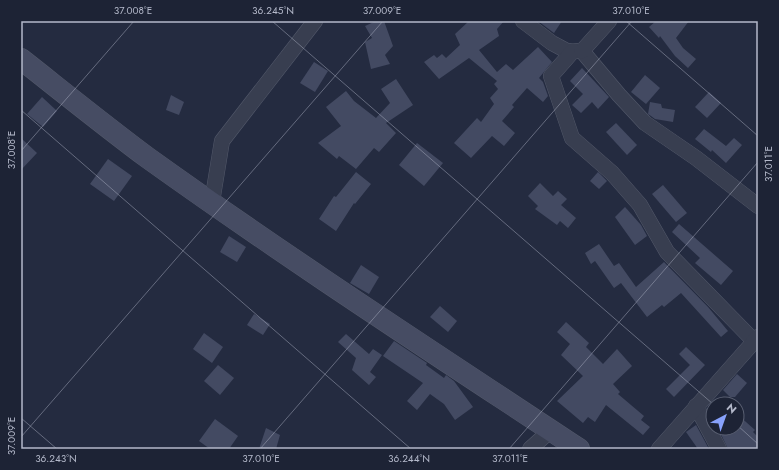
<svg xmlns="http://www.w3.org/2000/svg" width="779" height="470" viewBox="0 0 779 470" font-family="Jost,sans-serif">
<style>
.building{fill:#434a62}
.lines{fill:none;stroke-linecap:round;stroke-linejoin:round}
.street-casing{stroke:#53596a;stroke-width:16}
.secondary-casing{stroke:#53596a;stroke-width:22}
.street{stroke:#383e50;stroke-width:15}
.secondary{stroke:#464c63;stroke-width:21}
.ticks{fill:none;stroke:#b4b9ca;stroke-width:1;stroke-opacity:0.45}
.neatline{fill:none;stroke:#b4b9ca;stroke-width:1.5}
.ticks-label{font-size:10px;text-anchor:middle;fill:#b4b9ca}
</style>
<rect width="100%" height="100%" fill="#242b40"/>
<g class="building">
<path d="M 376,21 L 384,21 L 393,46 L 385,55 L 390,64 L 371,69 L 365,42 L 372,38 L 365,26 Z"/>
<path d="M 469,21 L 504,21 L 497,29 L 499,36 L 479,50 L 497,72 L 506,64 L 513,70 L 538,47 L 552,62 L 539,78 L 543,82 L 548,96 L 543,102 L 527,88 L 512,105 L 514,107 L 502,121 L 515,133 L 504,146 L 492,136 L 471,158 L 454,143 L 477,118 L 481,122 L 494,104 L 490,98 L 498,89 L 494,84 L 497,81 L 469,58 L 439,79 L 424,62 L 434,55 L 437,58 L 442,54 L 446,58 L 460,45 L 455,34 Z"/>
<path d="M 538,21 L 562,21 L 554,33 Z"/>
<path d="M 656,21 L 689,21 L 676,38 L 683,48 L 696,59 L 688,68 L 675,56 L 660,36 L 659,38 L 649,27 Z"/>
<path d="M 314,62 L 328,71 L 315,92 L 300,83 Z"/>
<path d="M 582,68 L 609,97 L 598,109 L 592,102 L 581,113 L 572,105 L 583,94 L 570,81 Z"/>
<path d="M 645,75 L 660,88 L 646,104 L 631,92 Z"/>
<path d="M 396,79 L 413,105 L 386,123 L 396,133 L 379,152 L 374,148 L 356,169 L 339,156 L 337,159 L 318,143 L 341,126 L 326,107 L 346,91 L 354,101 L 376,118 L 390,103 L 381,89 Z"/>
<path d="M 709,92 L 721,103 L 707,118 L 695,107 Z"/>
<path d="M 171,95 L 184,102 L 179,115 L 166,110 Z"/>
<path d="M 42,97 L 57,111 L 43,127 L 27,114 Z"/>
<path d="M 650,102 L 661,104 L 662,108 L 675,110 L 673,122 L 655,119 L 651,116 L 648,114 Z"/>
<path d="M 616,123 L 637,145 L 627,155 L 606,132 Z"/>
<path d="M 704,129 L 726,146 L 734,138 L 742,145 L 726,163 L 712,150 L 711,152 L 695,139 Z"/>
<path d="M 21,138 L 37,153 L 21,170 Z"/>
<path d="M 417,143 L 443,163 L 424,186 L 399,165 Z"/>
<path d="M 108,159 L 132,176 L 114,201 L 90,184 Z"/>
<path d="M 356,172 L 371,184 L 355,204 L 354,203 L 336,231 L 319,219 L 334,196 L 336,197 Z"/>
<path d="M 598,172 L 607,181 L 599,189 L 590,181 Z"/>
<path d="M 540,183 L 553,196 L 558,191 L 567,199 L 561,205 L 576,218 L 568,228 L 560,221 L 557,225 L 535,209 L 538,206 L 528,196 Z"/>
<path d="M 663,185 L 687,213 L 676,222 L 652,194 Z"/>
<path d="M 625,207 L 641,225 L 647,236 L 635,245 L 615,217 Z"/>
<path d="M 679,224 L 733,271 L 721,285 L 695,263 L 700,258 L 672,232 Z"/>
<path d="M 229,236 L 246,247 L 237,262 L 220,252 Z"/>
<path d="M 599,244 L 614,266 L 619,263 L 636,287 L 664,262 L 708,307 L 728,331 L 721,337 L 681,293 L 664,307 L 662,305 L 647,317 L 621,283 L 614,288 L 595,261 L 591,264 L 585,253 Z"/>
<path d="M 361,265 L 379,277 L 369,294 L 350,283 Z"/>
<path d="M 440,306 L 457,321 L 448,332 L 430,317 Z"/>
<path d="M 254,314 L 270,324 L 263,335 L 247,325 Z"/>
<path d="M 566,322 L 589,343 L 586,347 L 603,364 L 617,349 L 632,366 L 613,384 L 620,392 L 618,394 L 644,416 L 641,420 L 650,427 L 643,435 L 606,405 L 595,422 L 588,417 L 583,423 L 557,401 L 583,376 L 561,355 L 570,344 L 557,332 Z"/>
<path d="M 204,333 L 223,347 L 212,363 L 193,349 Z"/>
<path d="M 346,334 L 369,354 L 373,349 L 382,355 L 370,372 L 376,377 L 369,385 L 352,370 L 356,358 L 338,342 Z"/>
<path d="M 394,341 L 427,363 L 426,365 L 444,378 L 446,375 L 454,381 L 473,407 L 455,420 L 444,404 L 430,394 L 417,410 L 407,401 L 423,383 L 383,356 Z"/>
<path d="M 686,347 L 705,365 L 674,397 L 666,389 L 690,365 L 679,354 Z"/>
<path d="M 218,365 L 234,378 L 220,395 L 204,381 Z"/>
<path d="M 737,374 L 747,383 L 735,397 L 730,397 L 723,390 Z"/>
<path d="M 737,414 L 755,430 L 753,432 L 758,437 L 758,449 L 728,449 L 718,428 L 737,428 Z"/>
<path d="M 215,419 L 238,436 L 229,449 L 210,449 L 199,441 Z"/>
<path d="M 696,425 L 709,449 L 698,449 L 686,432 Z"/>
<path d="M 266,428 L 280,435 L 276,449 L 259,449 Z"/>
</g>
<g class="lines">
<g class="street-casing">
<g id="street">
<path d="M 523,21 L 552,43 L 567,51 L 582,51 L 619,95 L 645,123 L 696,158 L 758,206"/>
<path d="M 573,51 L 551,76 L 572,138 L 612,173 L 640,205 L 667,252 L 754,341"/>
<path d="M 582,51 L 609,21"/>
<path d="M 212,202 L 222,141 L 315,21"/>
<path d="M 696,406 L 719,449"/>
<path d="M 530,449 L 551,430"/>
<path d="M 659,449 L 758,337"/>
</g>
</g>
<g class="secondary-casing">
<path id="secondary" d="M 21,59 C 63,92 105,126 148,158 C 289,259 434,353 579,449"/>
</g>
<use href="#street" class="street"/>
<use href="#secondary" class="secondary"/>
</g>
<path class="ticks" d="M 272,21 L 713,404M 626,21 L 758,136M 21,110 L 411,449M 21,151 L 134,21M 21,418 L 57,449M 737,425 L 758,444M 21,437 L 383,21M 260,449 L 632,21M 509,449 L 758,162"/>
<rect width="779" height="470" fill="none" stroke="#1d2335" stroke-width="44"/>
<g transform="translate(725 416) rotate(41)"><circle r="19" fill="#1d2335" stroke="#595f71"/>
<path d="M0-3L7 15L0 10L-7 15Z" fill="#88a2fc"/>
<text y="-6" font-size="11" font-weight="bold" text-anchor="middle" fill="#b4b9ca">N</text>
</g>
<rect x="22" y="22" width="735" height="426" class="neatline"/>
<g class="ticks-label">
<text x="133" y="14">37.008°E</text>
<text x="273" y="14">36.245°N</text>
<text x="382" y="14">37.009°E</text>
<text x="631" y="14">37.010°E</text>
<text transform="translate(11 150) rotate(-90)" y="4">37.008°E</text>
<text transform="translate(768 164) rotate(-90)" y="4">37.011°E</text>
<text transform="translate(11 436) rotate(-90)" y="4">37.009°E</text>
<text x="56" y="462">36.243°N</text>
<text x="261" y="462">37.010°E</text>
<text x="409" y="462">36.244°N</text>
<text x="510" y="462">37.011°E</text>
</g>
</svg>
